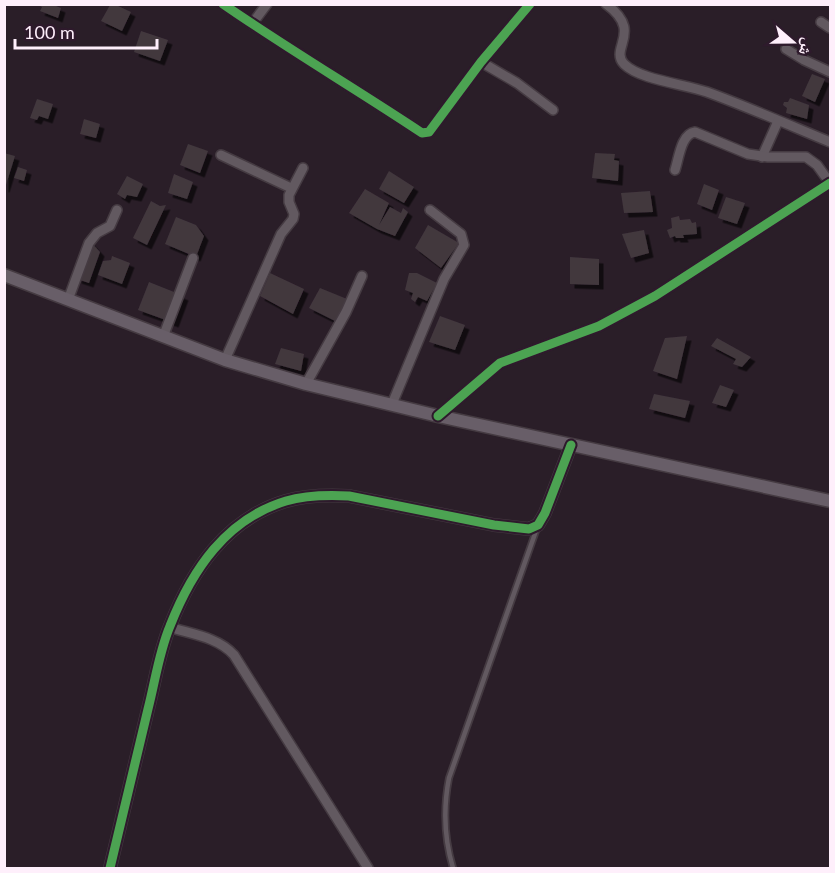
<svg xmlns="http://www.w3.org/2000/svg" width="835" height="873" viewBox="0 0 835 873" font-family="Lato,'Noto Naskh Arabic',sans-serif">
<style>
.building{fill:#42373e;filter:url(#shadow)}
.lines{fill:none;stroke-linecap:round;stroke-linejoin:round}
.service-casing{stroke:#453b42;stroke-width:8}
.minor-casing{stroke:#453b42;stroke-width:12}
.tertiary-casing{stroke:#453b42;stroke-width:14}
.secondary-casing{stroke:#453b42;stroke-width:15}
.service{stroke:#625960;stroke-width:4.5}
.minor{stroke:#625960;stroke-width:9}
.tertiary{stroke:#625960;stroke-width:10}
.secondary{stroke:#685e68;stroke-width:12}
.cycleway-casing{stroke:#2e1a2c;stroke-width:13}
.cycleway{stroke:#4ca352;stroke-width:9}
</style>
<defs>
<filter id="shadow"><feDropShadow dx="4.5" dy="4.5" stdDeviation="0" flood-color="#0009"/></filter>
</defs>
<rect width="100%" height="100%" fill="#2a1e28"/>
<g class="building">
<path d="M 36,4 L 51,4 L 61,8 L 58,18 L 40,11 L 42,7 Z"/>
<path d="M 110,5 L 116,5 L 131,12 L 122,31 L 101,21 Z"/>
<path d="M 141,31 L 168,40 L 160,61 L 134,52 Z"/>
<path d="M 812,74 L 825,79 L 815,102 L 802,96 Z"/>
<path d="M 790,98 L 809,105 L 807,119 L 786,113 L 787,108 L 783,105 L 784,102 L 788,102 Z"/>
<path d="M 37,99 L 53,104 L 48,119 L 39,116 L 37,120 L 30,118 Z"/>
<path d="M 84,119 L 100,124 L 96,138 L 80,134 Z"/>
<path d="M 188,144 L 208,151 L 200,173 L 180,165 Z"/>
<path d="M 4,153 L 15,156 L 5,188 L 4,188 Z"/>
<path d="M 595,153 L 615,154 L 614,160 L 619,161 L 618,181 L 592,178 Z"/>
<path d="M 18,167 L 27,170 L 24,181 L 14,178 Z"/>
<path d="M 389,171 L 414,187 L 404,203 L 379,189 Z"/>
<path d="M 174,174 L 193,182 L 187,199 L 168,193 Z"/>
<path d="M 127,176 L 143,184 L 137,197 L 127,195 L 125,199 L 117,194 Z"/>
<path d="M 704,184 L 719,190 L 712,210 L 697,204 Z"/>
<path d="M 365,189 L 389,203 L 379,225 L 390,207 L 401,213 L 403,208 L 408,212 L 395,236 L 377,229 L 349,213 Z"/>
<path d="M 650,191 L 653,212 L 624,213 L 621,193 Z"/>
<path d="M 726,197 L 745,203 L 737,224 L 718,218 Z"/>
<path d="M 151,201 L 160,206 L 166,205 L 147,245 L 133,238 Z"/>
<path d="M 679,216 L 680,220 L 690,219 L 692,223 L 696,222 L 697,234 L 683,235 L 684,238 L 676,238 L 675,236 L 670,238 L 667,230 L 672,228 L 671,218 Z"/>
<path d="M 176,217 L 196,225 L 204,236 L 196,257 L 165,244 Z"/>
<path d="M 428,225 L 459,243 L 441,268 L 415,248 Z"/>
<path d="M 644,230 L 649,253 L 631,258 L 622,234 Z"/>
<path d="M 90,241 L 100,252 L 89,283 L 77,279 Z"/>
<path d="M 112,256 L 130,263 L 122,284 L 98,275 L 103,261 L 111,260 Z"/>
<path d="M 570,257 L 599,259 L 599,285 L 570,284 Z"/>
<path d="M 270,273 L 304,289 L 293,314 L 260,296 Z"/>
<path d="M 409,273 L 417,273 L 437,283 L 427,301 L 418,297 L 415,302 L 411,299 L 413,293 L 405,290 Z"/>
<path d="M 149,282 L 184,296 L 174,323 L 138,310 Z"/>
<path d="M 320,288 L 347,299 L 337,322 L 309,308 Z"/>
<path d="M 440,316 L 465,325 L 455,350 L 429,342 Z"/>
<path d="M 687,336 L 677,379 L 653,371 L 665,338 Z"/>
<path d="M 717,338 L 751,357 L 742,367 L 733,364 L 736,359 L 711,346 Z"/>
<path d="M 281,348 L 304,354 L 301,371 L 275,364 Z"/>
<path d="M 720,385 L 734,390 L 726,407 L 712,403 Z"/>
<path d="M 654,394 L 690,401 L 685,418 L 649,409 Z"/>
</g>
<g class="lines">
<g class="service-casing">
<path id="service" d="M 453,868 C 444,838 443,809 449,778 L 537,528"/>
</g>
<g class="minor-casing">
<g id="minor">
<path d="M 223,4 C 288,49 356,89 422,133 L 429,132 L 481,62 L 530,4"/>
<path d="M 606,4 C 644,32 609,48 624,64 C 640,80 685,84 707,92 C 748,107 789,125 830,142"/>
<path d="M 821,22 L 830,28"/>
<path d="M 252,24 L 267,4"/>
<path d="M 786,49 L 804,60 L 830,72"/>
<path d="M 481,62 L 517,83 L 553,110"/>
<path d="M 221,155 L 291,188"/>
<path d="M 762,157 L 778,121"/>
<path d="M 675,170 C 679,158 681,134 695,132 L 748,154 L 768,157 L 806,157 L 817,165 L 830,183"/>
<path d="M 68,300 L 89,243 L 97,233 L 110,226 L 117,210"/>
<path d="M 163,337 L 193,258"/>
<path d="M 225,360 L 281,234 L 293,219 L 294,214 L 289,202 L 289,195 L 303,168"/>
<path d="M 306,384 L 346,312 L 362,276"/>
<path d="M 392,404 L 444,279 L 464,245 L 461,234 L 430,210"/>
<path d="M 438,416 L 500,363 L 599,326 L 655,296 L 830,183"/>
<path d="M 169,627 C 191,634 218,637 234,655 L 368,868"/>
</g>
</g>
<g class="tertiary-casing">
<path id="tertiary" d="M 110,868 C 123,815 135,762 148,709 C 155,682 159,652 170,626 C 192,570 226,519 286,501 C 306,495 329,495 349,496 L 494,525 L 529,529 L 538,525 L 545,513 L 571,445"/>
</g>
<g class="secondary-casing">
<path id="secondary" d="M 4,275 L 225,360 L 306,384 L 438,416 L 830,501"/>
</g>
<use href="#service" class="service"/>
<use href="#minor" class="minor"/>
<use href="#tertiary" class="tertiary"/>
<use href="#secondary" class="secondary"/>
<g class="cycleway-casing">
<g id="cycleway">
<path d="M 223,4 C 288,49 356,89 422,133 L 429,132 L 481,62 L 530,4"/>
<path d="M 438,416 L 500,363 L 599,326 L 655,296 L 830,183"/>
<path d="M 110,868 C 123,815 135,762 148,709 C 155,682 159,652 170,626 C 192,570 226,519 286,501 C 306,495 329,495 349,496 L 494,525 L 529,529 L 538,525 L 545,513 L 571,445"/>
</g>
</g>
<use href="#cycleway" class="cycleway"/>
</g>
<rect width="835" height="873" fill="none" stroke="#feeffb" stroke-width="12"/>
<g transform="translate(793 42) rotate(110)" stroke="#2e1a2c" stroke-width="4.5" paint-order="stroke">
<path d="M0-4.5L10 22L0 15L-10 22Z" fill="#feeffb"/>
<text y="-9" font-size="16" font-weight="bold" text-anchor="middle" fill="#feeffb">ش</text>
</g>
<path d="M15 39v9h142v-9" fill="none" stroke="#feeffb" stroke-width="3"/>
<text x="24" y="39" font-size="18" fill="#feeffb" stroke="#2e1a2c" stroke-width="4.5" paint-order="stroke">100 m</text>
</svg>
